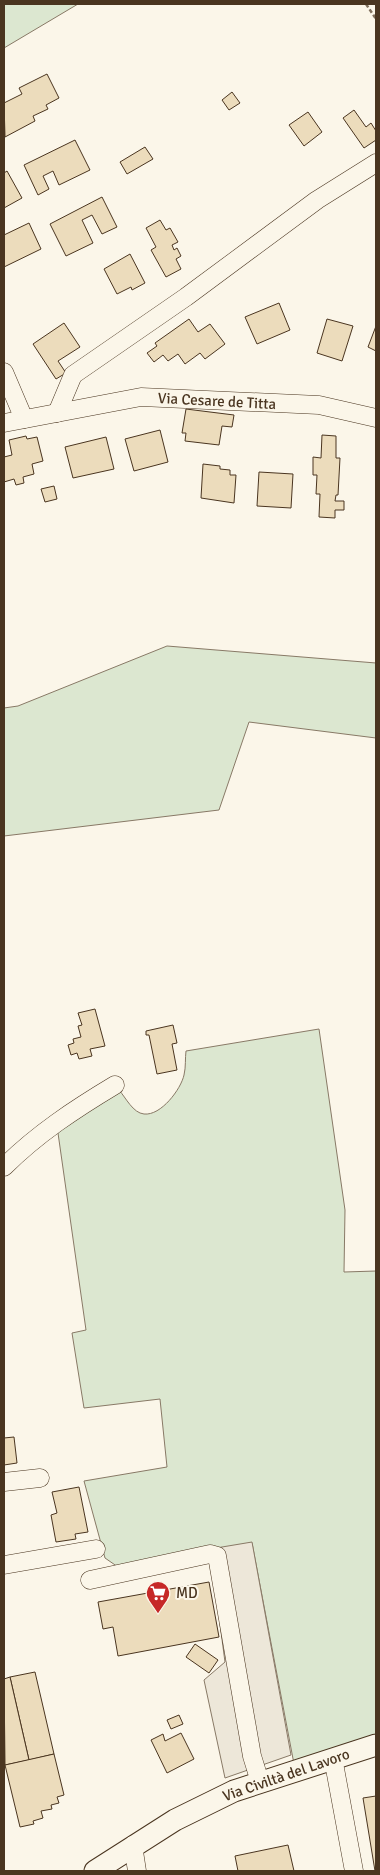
<svg xmlns="http://www.w3.org/2000/svg" width="380" height="1875" viewBox="0 0 380 1875" font-family="Signika,sans-serif">
<style>
.green{fill:#dce7d0;stroke:#887966}
.parking{fill:#ede7d9;stroke:#887966}
.building{fill:#ecdcbc;stroke:#4a3520}
.lines{fill:none;stroke-linecap:round;stroke-linejoin:round}
.minor-casing{stroke:#4a3520;stroke-width:19}
.major-casing{stroke:#4a3520;stroke-width:23}
.path{stroke:#7f6f5c;stroke-width:2.5;stroke-dasharray:4 2.5;stroke-linecap:butt}
.minor{stroke:#fbf6e9;stroke-width:18}
.major{stroke:#fbf6e9;stroke-width:21}
.labels{text-anchor:middle;dominant-baseline:central;stroke-width:4;stroke-linejoin:round;paint-order:stroke}
.street-label{font-size:15px;fill:#4a3520;stroke:#fbf6e9}
.poi-label{font-size:15px;fill:#4a3520;stroke:#fbf6e9;text-anchor:start}
</style>
<rect width="100%" height="100%" fill="#fbf6e9"/>
<g class="green">
<path d="M 4,4 L 78,4 L 4,48 Z"/>
<path d="M 167,646 L 376,663 L 376,738 L 249,722 L 219,810 L 4,836 L 4,708 L 18,706 Z"/>
<path d="M 319,1029 L 345,1210 L 344,1272 L 376,1271 L 376,1738 L 294,1764 L 252,1543 L 118,1567 L 105,1558 L 84,1481 L 167,1467 L 160,1399 L 84,1408 L 72,1333 L 86,1330 L 57,1126 L 119,1090 C 126,1098 133,1113 144,1114 C 161,1116 181,1089 184,1075 C 186,1067 185,1058 186,1051 Z"/>
</g>
<path class="parking" d="M 252,1542 L 291,1755 L 225,1778 L 204,1680 L 225,1662 L 210,1549 Z"/>
<g class="building">
<path d="M 47,74 L 59,98 L 46,105 L 48,109 L 33,116 L 35,121 L 5,137 L 4,103 L 22,94 L 19,88 Z"/>
<path d="M 232,92 L 240,103 L 229,110 L 222,100 Z"/>
<path d="M 354,110 L 366,127 L 371,123 L 376,131 L 376,140 L 364,148 L 343,118 Z"/>
<path d="M 308,112 L 322,132 L 304,146 L 289,125 Z"/>
<path d="M 75,140 L 90,170 L 59,185 L 53,171 L 43,176 L 49,189 L 38,195 L 24,165 Z"/>
<path d="M 145,147 L 153,159 L 127,174 L 120,162 Z"/>
<path d="M 7,171 L 22,198 L 4,208 L 4,173 Z"/>
<path d="M 102,197 L 117,227 L 102,234 L 92,215 L 82,220 L 93,243 L 66,256 L 50,224 Z"/>
<path d="M 160,220 L 166,230 L 170,228 L 178,242 L 172,245 L 174,250 L 177,248 L 181,256 L 176,259 L 181,269 L 166,277 L 151,250 L 156,247 L 146,228 Z"/>
<path d="M 29,223 L 41,249 L 4,267 L 4,235 Z"/>
<path d="M 130,254 L 145,283 L 132,290 L 131,287 L 117,294 L 104,269 Z"/>
<path d="M 279,303 L 290,330 L 257,344 L 245,317 Z"/>
<path d="M 189,319 L 198,332 L 210,324 L 225,344 L 205,359 L 200,353 L 185,364 L 178,354 L 168,361 L 163,355 L 154,362 L 147,353 L 157,346 L 155,343 Z"/>
<path d="M 327,319 L 353,326 L 342,361 L 317,353 Z"/>
<path d="M 64,323 L 80,347 L 58,361 L 66,373 L 56,379 L 33,344 Z"/>
<path d="M 376,326 L 376,351 L 368,347 Z"/>
<path d="M 186,409 L 234,415 L 232,427 L 222,426 L 219,445 L 185,441 L 186,433 L 182,433 Z"/>
<path d="M 160,430 L 168,462 L 134,471 L 125,439 Z"/>
<path d="M 322,435 L 336,436 L 336,458 L 340,458 L 338,495 L 336,495 L 335,501 L 344,501 L 344,510 L 335,510 L 335,518 L 319,517 L 320,494 L 316,494 L 317,475 L 313,475 L 313,457 L 321,458 Z"/>
<path d="M 26,436 L 27,439 L 37,437 L 43,461 L 32,464 L 34,474 L 23,477 L 24,483 L 16,485 L 14,479 L 4,482 L 4,457 L 12,455 L 9,440 Z"/>
<path d="M 106,437 L 114,469 L 73,478 L 65,447 Z"/>
<path d="M 203,464 L 220,466 L 220,469 L 230,470 L 230,475 L 236,475 L 234,503 L 201,498 Z"/>
<path d="M 259,472 L 293,474 L 291,508 L 257,506 Z"/>
<path d="M 54,486 L 57,499 L 45,502 L 41,489 Z"/>
<path d="M 95,1009 L 105,1046 L 90,1049 L 92,1056 L 79,1059 L 77,1053 L 71,1055 L 68,1045 L 74,1043 L 73,1039 L 81,1037 L 78,1026 L 82,1025 L 78,1013 Z"/>
<path d="M 173,1025 L 177,1043 L 172,1044 L 177,1070 L 157,1074 L 149,1035 L 146,1035 L 146,1031 Z"/>
<path d="M 14,1437 L 17,1463 L 4,1465 L 4,1438 Z"/>
<path d="M 79,1487 L 88,1532 L 75,1534 L 76,1539 L 56,1542 L 51,1515 L 57,1513 L 52,1492 Z"/>
<path d="M 209,1582 L 219,1637 L 118,1656 L 113,1627 L 103,1629 L 98,1602 Z"/>
<path d="M 195,1644 L 218,1660 L 209,1673 L 186,1657 Z"/>
<path d="M 35,1672 L 54,1754 L 29,1760 L 10,1677 Z"/>
<path d="M 10,1677 L 29,1760 L 5,1765 L 4,1679 Z"/>
<path d="M 179,1715 L 183,1724 L 171,1729 L 167,1720 Z"/>
<path d="M 181,1733 L 194,1759 L 167,1773 L 151,1740 L 163,1734 L 165,1741 Z"/>
<path d="M 54,1754 L 64,1795 L 57,1797 L 59,1803 L 51,1805 L 52,1809 L 41,1811 L 43,1818 L 33,1821 L 34,1824 L 20,1827 L 5,1765 Z"/>
<path d="M 376,1796 L 376,1871 L 375,1871 L 363,1798 Z"/>
<path d="M 288,1845 L 294,1871 L 238,1871 L 235,1856 Z"/>
</g>
<g class="lines">
<g class="minor-casing">
<g id="minor">
<path d="M 4,372 L 24,419"/>
<path d="M 57,413 L 73,375 L 186,297 L 317,200 L 376,163"/>
<path d="M 4,423 L 141,397 L 319,405 L 376,418"/>
<path d="M 4,1167 C 37,1134 75,1109 115,1085"/>
<path d="M 4,1482 L 40,1478"/>
<path d="M 4,1565 L 96,1549"/>
<path d="M 90,1580 L 210,1554 L 217,1556 L 252,1756 L 260,1782"/>
<path d="M 333,1758 L 354,1871"/>
<path d="M 133,1845 L 137,1871"/>
</g>
</g>
<g class="major-casing">
<path id="major" d="M 95,1871 L 175,1820 L 234,1791 L 376,1745"/>
</g>
<path class="path" d="M 366,4 L 376,19"/>
<use href="#minor" class="minor"/>
<use href="#major" class="major"/>
</g>
<defs>
<g id="supermarket-pin" transform="scale(1.25)"><path d="M0 17L-7.5 6A9.5 9.5 0 1 1 7.5 6Z" fill="#c62828" stroke="#fbf6e9"/><path d="M-6-5.5h2.5l.6 2H6L4.5 2H-2.5L-4.4-4H-6ZM-1.5 3.2a1.3 1.3 0 1 0 .1 0ZM3 3.2a1.3 1.3 0 1 0 .1 0Z" fill="#fff"/></g>
</defs>
<g fill-rule="evenodd">
<use href="#supermarket-pin" x="158" y="1593"/>
</g>
<g class="labels">
<g class="street-label">
<text transform="translate(217 401) rotate(3)">Via Cesare de Titta</text>
<text transform="translate(286 1775) rotate(-19)">Via Civiltà del Lavoro</text>
</g>
<g class="poi-label">
<text x="176" y="1593">MD</text>
</g>
</g>
<rect width="380" height="1875" fill="none" stroke="#4a3520" stroke-width="10"/>
</svg>
